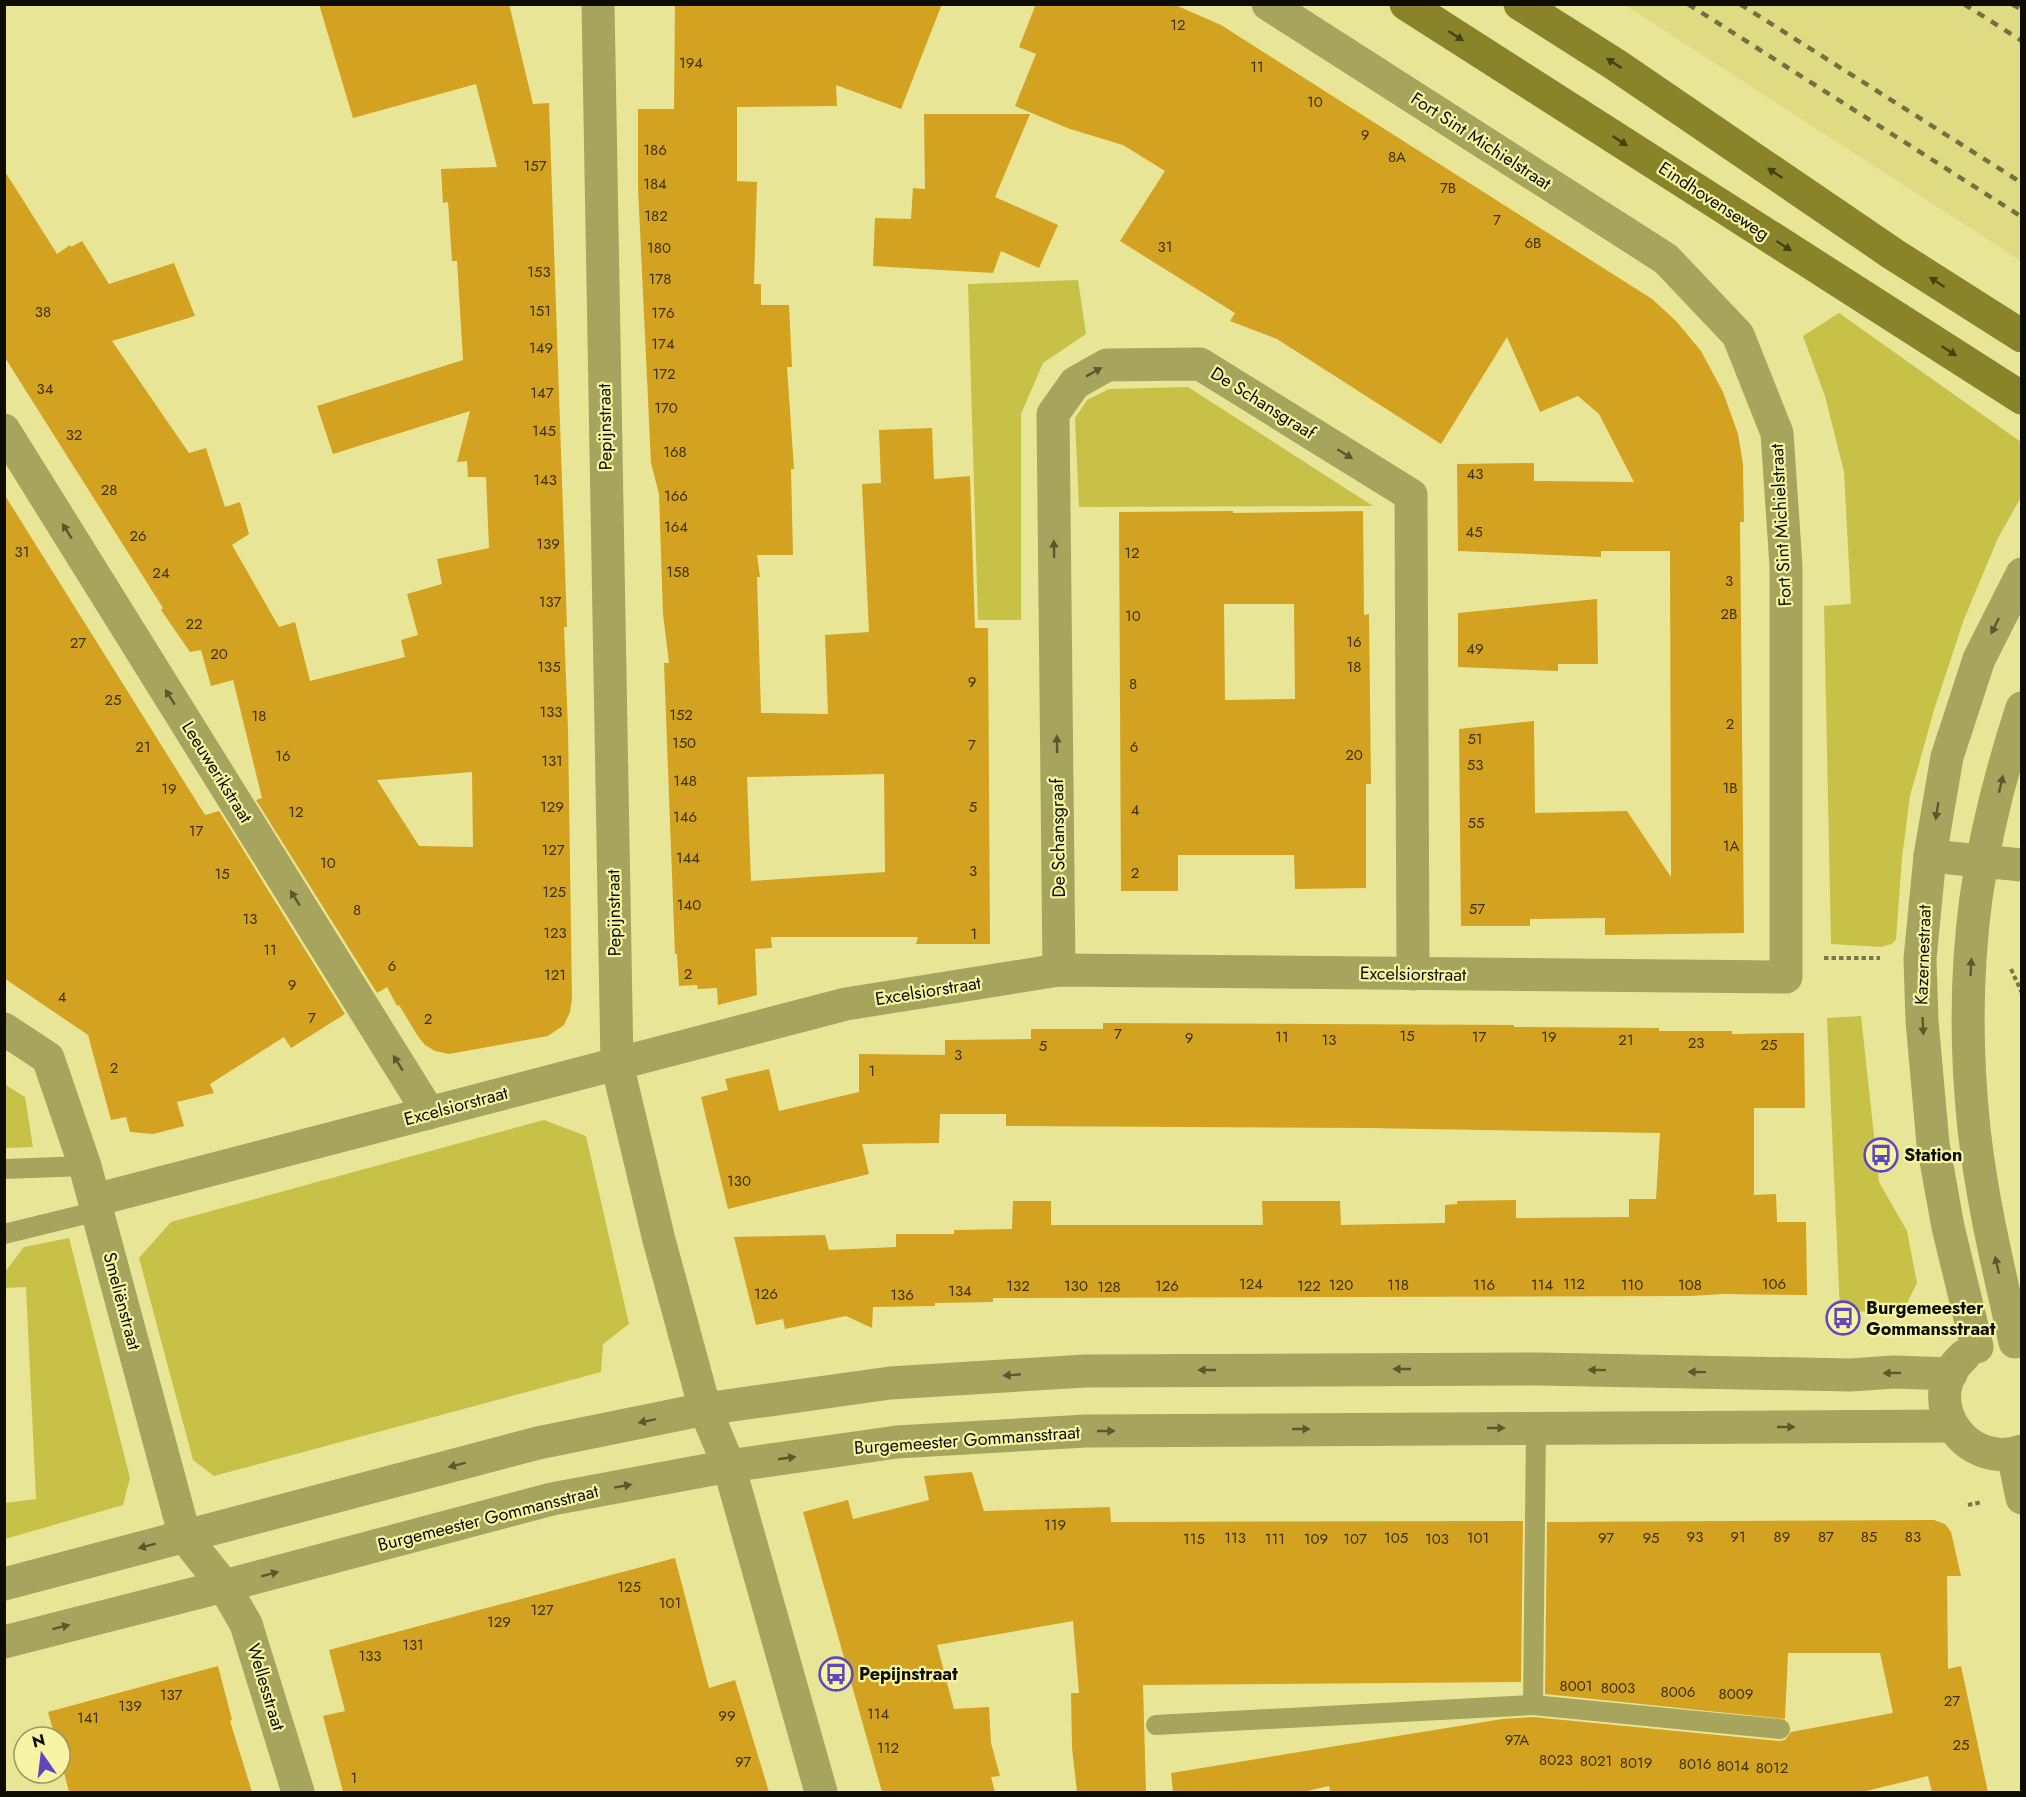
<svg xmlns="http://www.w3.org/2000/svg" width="2026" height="1797" viewBox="0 0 2026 1797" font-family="Jost,sans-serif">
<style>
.built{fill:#dfdb83}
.green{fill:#c7c148}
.building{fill:#d2a220;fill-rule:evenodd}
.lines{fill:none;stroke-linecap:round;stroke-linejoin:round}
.path{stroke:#78764a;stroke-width:4;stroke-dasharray:4.5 3;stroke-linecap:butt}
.service{stroke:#a7a45e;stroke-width:20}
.minor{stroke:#a7a45e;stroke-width:33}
.tertiary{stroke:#a7a45e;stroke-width:33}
.secondary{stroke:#898429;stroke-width:33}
.rail{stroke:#737046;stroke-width:4.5;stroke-dasharray:8 8;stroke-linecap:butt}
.oneway{fill:#454212}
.oneway2{fill:#5a582f}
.labels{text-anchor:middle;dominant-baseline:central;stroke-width:4.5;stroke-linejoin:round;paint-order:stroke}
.number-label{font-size:15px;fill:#3e3208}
.street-label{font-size:18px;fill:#0d0c00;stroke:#f6f3a3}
.poi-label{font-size:18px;font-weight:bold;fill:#0d0c00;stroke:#f6f3a3;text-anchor:start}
</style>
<rect width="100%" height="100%" fill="#e9e597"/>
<path class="built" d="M 1625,5 L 2021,5 L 2021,261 Z"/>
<g class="green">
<path d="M 1078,280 L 1086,334 L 1043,363 L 1021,414 L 1021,620 L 978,620 L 968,284 Z"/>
<path d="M 1839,313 L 2021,442 L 2021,497 L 1998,538 L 1964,619 L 1934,710 L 1910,796 L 1902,858 L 1896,939 L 1892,944 L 1881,947 L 1831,944 L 1824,606 L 1851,604 L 1844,472 L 1825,396 L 1803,336 Z"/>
<path d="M 1188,387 L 1373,506 L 1079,507 L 1075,418 L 1087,400 L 1109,389 Z"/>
<path d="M 1861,1016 L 1879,1182 L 1907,1231 L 1917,1283 L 1904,1309 L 1898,1311 L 1840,1312 L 1827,1018 Z"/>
<path d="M 4,1084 L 25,1097 L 33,1147 L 5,1148 Z"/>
<path d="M 544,1120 L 586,1136 L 629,1324 L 603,1344 L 601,1372 L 214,1476 L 193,1460 L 139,1258 L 171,1222 Z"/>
<path d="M 69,1238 L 130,1478 L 123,1505 L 5,1539 L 5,1503 L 36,1499 L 26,1287 L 5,1288 L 5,1272 L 24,1247 Z"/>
</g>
<g class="building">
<path d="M 319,4 L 509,4 L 533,104 L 549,103 L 567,627 L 564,627 L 568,729 L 572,999 L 570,1012 L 564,1025 L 548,1036 L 449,1054 L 435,1051 L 425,1045 L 419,1038 L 399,1005 L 397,1006 L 387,987 L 377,993 L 256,800 L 262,798 L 233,680 L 211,686 L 201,650 L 190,652 L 161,610 L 163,608 L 4,356 L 4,170 L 57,254 L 70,245 L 71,247 L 82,241 L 109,284 L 174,263 L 195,316 L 112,341 L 189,453 L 206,448 L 225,507 L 240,502 L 249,534 L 232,545 L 279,627 L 295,622 L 310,681 L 405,657 L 401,640 L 418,635 L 407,594 L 442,584 L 437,559 L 489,548 L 486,477 L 468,477 L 467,461 L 457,462 L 470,411 L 333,454 L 317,406 L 463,360 L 457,261 L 452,261 L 448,202 L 443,203 L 441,169 L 497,167 L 476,84 L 353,118 ZM 472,772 L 473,847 L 419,846 L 377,780 Z"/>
<path d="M 675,4 L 942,4 L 901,109 L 836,85 L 837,106 L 737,107 L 737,181 L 757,182 L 754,284 L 761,284 L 761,305 L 789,305 L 792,367 L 787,367 L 794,469 L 791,469 L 793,555 L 757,555 L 760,577 L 757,577 L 761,713 L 828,714 L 825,635 L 869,632 L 862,484 L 881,483 L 879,430 L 932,428 L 934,479 L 970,476 L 975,628 L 988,628 L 990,944 L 916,944 L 918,937 L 771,937 L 772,948 L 755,949 L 757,995 L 718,1005 L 717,988 L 698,989 L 697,985 L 679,986 L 677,954 L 675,954 L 664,663 L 669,663 L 663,614 L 659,494 L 651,463 L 638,187 L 638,109 L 674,109 ZM 884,774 L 885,872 L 751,881 L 747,777 Z"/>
<path d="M 1036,4 L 1173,4 L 1221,25 L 1652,299 L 1676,321 L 1701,351 L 1723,392 L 1738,434 L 1743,464 L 1744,522 L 1740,522 L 1744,933 L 1605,935 L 1605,918 L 1530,919 L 1530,926 L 1461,926 L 1459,729 L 1534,721 L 1535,813 L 1627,811 L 1671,877 L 1670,551 L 1601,551 L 1601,557 L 1458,551 L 1457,464 L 1534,463 L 1534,481 L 1634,482 L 1599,414 L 1578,396 L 1540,412 L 1507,337 L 1441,444 L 1277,339 L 1230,321 L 1235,313 L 1120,241 L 1165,171 L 1123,145 L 1070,129 L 1015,106 L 1036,54 L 1019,47 Z"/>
<path d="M 924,114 L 1030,114 L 995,197 L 1058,225 L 1039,268 L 1001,251 L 993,273 L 873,266 L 875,218 L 911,219 L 913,188 L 925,189 Z"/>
<path d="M 4,494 L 205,815 L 219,811 L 345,1014 L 291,1048 L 284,1037 L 210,1084 L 214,1093 L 177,1102 L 184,1126 L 153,1134 L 130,1132 L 126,1117 L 111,1120 L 88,1035 L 4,978 Z"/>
<path d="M 1233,511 L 1233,513 L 1363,511 L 1364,615 L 1369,614 L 1371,784 L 1366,784 L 1366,888 L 1295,889 L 1294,855 L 1178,855 L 1178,891 L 1121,891 L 1119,512 ZM 1224,604 L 1294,604 L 1295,699 L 1225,700 Z"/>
<path d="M 1597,599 L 1598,664 L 1558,664 L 1558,671 L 1458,667 L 1458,613 Z"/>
<path d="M 1103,1023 L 1514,1025 L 1514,1027 L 1659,1028 L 1659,1031 L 1732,1031 L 1732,1034 L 1804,1033 L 1805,1108 L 1754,1108 L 1754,1195 L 1776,1194 L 1777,1222 L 1806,1222 L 1807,1295 L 1722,1294 L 1691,1296 L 993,1298 L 993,1302 L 935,1303 L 935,1306 L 873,1307 L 872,1328 L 846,1316 L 785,1329 L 783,1319 L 756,1325 L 734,1237 L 825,1235 L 829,1250 L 896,1247 L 896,1234 L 954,1234 L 954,1230 L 1012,1229 L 1013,1201 L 1051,1201 L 1051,1225 L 1263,1225 L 1262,1201 L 1340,1201 L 1341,1225 L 1445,1223 L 1445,1205 L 1457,1204 L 1457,1201 L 1516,1200 L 1516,1218 L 1629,1217 L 1629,1199 L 1656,1199 L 1660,1133 L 1369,1128 L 1006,1126 L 1006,1114 L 940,1114 L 939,1143 L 862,1144 L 869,1174 L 728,1209 L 701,1097 L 728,1090 L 725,1079 L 769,1069 L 779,1111 L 859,1092 L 859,1054 L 945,1055 L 945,1040 L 1031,1039 L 1031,1029 L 1103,1029 Z"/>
<path d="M 972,1472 L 984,1511 L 1110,1507 L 1111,1522 L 1523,1521 L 1521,1682 L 1143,1685 L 1146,1792 L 1077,1792 L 1072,1748 L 1071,1693 L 1079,1693 L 1073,1621 L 937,1645 L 954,1709 L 989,1707 L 991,1743 L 1000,1776 L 991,1777 L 995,1792 L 882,1792 L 803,1512 L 848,1500 L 853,1519 L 929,1500 L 924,1476 Z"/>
<path d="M 1934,1520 L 1945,1524 L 1951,1532 L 1961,1576 L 1947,1576 L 1948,1669 L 1961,1666 L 1988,1792 L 1932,1792 L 1928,1776 L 1862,1792 L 1330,1792 L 1329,1786 L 1303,1792 L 1173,1792 L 1171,1773 L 1502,1719 L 1533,1717 L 1779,1741 L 1785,1740 L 1791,1732 L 1893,1713 L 1880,1653 L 1788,1653 L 1785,1719 L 1545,1694 L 1547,1522 Z"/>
<path d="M 675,1558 L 709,1688 L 735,1680 L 769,1792 L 343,1792 L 323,1716 L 345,1711 L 329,1650 Z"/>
<path d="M 218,1666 L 232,1720 L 230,1721 L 252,1792 L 69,1792 L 60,1757 L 60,1737 L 55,1737 L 48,1712 Z"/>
</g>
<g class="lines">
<g class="path">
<path d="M 1824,958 L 1880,958"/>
<path d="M 2011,969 L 2022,993"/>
<path d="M 1968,1505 L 1982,1502"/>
</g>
<g class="service">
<path d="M 4,1169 L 85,1166"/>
<path d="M 4,1234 L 98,1211"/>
<path d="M 1533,1705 L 1780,1729"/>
<path d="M 1156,1725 L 1533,1705 L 1536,1428"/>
</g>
<g class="minor">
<path d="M 598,4 L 617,1064 L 659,1240 L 705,1409"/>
<path d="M 4,430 L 429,1113"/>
<path d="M 1930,856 L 2022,865"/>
<path d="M 1059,970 L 1053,414 L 1075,383 L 1107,365 L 1200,364 L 1411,495 L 1413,974"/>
<path d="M 4,1029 L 48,1058 L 85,1166 L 185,1537"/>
<path d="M 95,1200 L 846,1004 L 1059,970 L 1786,977 L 1786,566 L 1777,433 L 1738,335 L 1666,259 L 1268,4"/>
<path d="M 2013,1454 L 2022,1498"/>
<path d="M 729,1466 L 821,1792"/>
<path d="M 224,1586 L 246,1624 L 298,1792"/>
</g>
<g class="tertiary">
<path d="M 2015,1342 C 1999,1271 1982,1201 1974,1129 C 1966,1053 1966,973 1976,898 C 1985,835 2002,769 2022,708"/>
<path d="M 1977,1347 L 1948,1227 L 1933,1144 L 1922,1021 L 1920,959 L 1930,856 L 1947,757 L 1979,659 L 2022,574"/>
<path d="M 1964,1356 C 1917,1397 1963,1471 2022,1451"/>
<path d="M 705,1409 L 729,1466"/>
<path d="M 185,1537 L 224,1586"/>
<path d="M 4,1584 L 538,1443 L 705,1409 L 890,1383 L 1085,1371 L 1538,1369 L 1850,1375 L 1894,1372 L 1951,1374"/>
<path d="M 4,1642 L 224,1586 L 552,1499 L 729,1466 L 897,1442 L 1086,1431 L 1952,1426"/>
</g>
<g class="secondary">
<path d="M 1406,4 L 2022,398"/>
<path d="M 1520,4 L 1616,65 L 1893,254 L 2022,336"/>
</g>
<g class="rail">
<path d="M 1688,4 L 2022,217"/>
<path d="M 1740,4 L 2022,183"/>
<path d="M 1964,4 L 2022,41"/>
<path d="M 2012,4 L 2022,10"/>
</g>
</g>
<defs><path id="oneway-solid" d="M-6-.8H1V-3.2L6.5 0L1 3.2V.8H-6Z" transform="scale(1.5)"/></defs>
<g class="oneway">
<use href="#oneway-solid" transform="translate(1456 36) rotate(33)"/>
<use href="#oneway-solid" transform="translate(1614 63) rotate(-147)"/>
<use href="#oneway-solid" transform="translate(1620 141) rotate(33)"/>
<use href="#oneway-solid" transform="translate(1775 173) rotate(-146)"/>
<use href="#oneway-solid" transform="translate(1784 246) rotate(33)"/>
<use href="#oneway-solid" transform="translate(1937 282) rotate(-147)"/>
<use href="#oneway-solid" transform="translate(1949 351) rotate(33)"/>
</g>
<g class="oneway2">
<use href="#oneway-solid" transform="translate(1094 372) rotate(-29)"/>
<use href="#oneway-solid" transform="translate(1345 454) rotate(32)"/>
<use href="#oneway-solid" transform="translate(67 531) rotate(-122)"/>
<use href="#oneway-solid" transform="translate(1054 549) rotate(-91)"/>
<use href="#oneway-solid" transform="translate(1995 626) rotate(116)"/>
<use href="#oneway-solid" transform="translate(170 697) rotate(-122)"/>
<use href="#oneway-solid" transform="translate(1057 744) rotate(-91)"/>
<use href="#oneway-solid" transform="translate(2001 784) rotate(-77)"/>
<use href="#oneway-solid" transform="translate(1937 811) rotate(99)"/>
<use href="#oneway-solid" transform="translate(295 898) rotate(-122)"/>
<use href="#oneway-solid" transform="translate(1971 967) rotate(-87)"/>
<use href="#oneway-solid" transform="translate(1923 1026) rotate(87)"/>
<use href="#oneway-solid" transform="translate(398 1063) rotate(-122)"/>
<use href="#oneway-solid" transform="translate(1997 1265) rotate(-103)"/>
<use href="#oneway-solid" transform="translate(1402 1369) rotate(180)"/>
<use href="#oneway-solid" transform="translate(1207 1370) rotate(180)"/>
<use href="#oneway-solid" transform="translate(1597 1370) rotate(-179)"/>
<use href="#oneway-solid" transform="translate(1697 1372) rotate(-179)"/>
<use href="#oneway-solid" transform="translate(1892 1373) rotate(179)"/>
<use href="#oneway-solid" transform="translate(1012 1375) rotate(176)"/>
<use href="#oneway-solid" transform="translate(647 1421) rotate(168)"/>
<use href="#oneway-solid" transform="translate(1786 1427)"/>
<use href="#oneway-solid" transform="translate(1496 1428)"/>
<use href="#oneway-solid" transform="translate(1301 1429)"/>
<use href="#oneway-solid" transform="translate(1106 1431)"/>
<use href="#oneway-solid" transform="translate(787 1458) rotate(-8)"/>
<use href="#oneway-solid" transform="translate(457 1465) rotate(165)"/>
<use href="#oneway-solid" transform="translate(623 1486) rotate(-10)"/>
<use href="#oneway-solid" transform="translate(147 1546) rotate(165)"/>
<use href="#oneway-solid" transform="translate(270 1574) rotate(-15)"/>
<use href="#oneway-solid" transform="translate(61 1627) rotate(-14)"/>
</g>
<defs>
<g id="bus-ring" transform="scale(1.725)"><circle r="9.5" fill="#f6f3a3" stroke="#5e48c0" stroke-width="1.5"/><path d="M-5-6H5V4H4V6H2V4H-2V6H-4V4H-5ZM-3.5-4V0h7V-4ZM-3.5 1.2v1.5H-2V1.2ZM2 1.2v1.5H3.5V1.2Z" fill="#5e48c0"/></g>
</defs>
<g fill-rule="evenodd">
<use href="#bus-ring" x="1881" y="1155"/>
<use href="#bus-ring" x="1843" y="1318"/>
<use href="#bus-ring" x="836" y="1674"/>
</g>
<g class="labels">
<g class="number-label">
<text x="1178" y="25">12</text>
<text x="691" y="63">194</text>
<text x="1257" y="67">11</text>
<text x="1315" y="102">10</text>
<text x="1365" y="135">9</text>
<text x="655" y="150">186</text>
<text x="1397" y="157">8A</text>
<text x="535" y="166">157</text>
<text x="655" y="184">184</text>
<text x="1448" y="188">7B</text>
<text x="656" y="216">182</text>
<text x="1497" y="220">7</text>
<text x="1533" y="243">6B</text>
<text x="1165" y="247">31</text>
<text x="659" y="248">180</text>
<text x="539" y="272">153</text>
<text x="660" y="279">178</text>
<text x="540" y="311">151</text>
<text x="43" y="312">38</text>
<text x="663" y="313">176</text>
<text x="663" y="344">174</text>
<text x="541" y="348">149</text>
<text x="664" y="374">172</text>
<text x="45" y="389">34</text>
<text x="542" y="393">147</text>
<text x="666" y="408">170</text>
<text x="544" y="431">145</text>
<text x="74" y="435">32</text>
<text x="675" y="452">168</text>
<text x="1475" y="474">43</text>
<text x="545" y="480">143</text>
<text x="109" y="490">28</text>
<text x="676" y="496">166</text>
<text x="676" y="527">164</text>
<text x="1474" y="532">45</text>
<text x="138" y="536">26</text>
<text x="548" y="544">139</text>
<text x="22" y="552">31</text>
<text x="1132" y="553">12</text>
<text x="678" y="572">158</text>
<text x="161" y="573">24</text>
<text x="1729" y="581">3</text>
<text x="550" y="602">137</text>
<text x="1729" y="614">2B</text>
<text x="1133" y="616">10</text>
<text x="194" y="624">22</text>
<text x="1354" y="642">16</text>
<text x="78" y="643">27</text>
<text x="1475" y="649">49</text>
<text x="219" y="654">20</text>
<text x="549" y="667">135</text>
<text x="1354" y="667">18</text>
<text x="972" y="682">9</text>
<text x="1133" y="684">8</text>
<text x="113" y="700">25</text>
<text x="551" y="712">133</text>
<text x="681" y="715">152</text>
<text x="259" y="716">18</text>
<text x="1730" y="724">2</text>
<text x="1475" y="739">51</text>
<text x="684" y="743">150</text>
<text x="972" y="745">7</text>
<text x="143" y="747">21</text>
<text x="1134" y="747">6</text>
<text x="1354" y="755">20</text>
<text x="283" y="756">16</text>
<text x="552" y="761">131</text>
<text x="1475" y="765">53</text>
<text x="685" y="781">148</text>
<text x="1730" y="788">1B</text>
<text x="169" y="789">19</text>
<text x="552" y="807">129</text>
<text x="973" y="807">5</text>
<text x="1135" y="810">4</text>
<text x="296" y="812">12</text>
<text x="685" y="817">146</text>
<text x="1476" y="823">55</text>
<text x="196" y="831">17</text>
<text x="1731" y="846">1A</text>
<text x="553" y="850">127</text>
<text x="688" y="858">144</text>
<text x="328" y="863">10</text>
<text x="973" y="871">3</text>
<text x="1135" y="873">2</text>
<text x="222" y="874">15</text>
<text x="554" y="892">125</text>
<text x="689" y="905">140</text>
<text x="1477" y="909">57</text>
<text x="357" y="910">8</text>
<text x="250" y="919">13</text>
<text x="555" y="933">123</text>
<text x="974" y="934">1</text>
<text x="270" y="950">11</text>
<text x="392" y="966">6</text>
<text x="688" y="974">2</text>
<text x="555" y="975">121</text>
<text x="292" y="985">9</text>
<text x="62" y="997">4</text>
<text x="312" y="1018">7</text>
<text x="428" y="1019">2</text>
<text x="1118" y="1034">7</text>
<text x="1407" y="1036">15</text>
<text x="1282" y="1037">11</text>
<text x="1479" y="1037">17</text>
<text x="1549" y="1037">19</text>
<text x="1189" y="1038">9</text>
<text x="1329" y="1040">13</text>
<text x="1626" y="1040">21</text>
<text x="1696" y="1043">23</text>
<text x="1769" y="1045">25</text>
<text x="1043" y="1046">5</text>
<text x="958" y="1055">3</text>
<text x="114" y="1068">2</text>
<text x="872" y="1071">1</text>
<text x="739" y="1181">130</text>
<text x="1251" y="1284">124</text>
<text x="1574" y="1284">112</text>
<text x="1774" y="1284">106</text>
<text x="1341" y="1285">120</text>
<text x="1398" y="1285">118</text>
<text x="1484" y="1285">116</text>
<text x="1542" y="1285">114</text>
<text x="1632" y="1285">110</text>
<text x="1690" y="1285">108</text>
<text x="1018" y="1286">132</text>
<text x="1076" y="1286">130</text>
<text x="1167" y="1286">126</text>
<text x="1309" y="1286">122</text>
<text x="1109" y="1287">128</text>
<text x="960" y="1291">134</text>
<text x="766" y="1294">126</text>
<text x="902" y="1295">136</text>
<text x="1055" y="1525">119</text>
<text x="1695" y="1537">93</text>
<text x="1738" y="1537">91</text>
<text x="1782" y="1537">89</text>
<text x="1826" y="1537">87</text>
<text x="1869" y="1537">85</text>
<text x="1913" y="1537">83</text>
<text x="1235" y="1538">113</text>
<text x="1396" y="1538">105</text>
<text x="1478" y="1538">101</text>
<text x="1606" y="1538">97</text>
<text x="1651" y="1538">95</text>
<text x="1194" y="1539">115</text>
<text x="1275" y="1539">111</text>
<text x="1316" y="1539">109</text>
<text x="1355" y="1539">107</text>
<text x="1437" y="1539">103</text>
<text x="629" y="1587">125</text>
<text x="670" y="1603">101</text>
<text x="542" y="1610">127</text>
<text x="499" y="1622">129</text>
<text x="413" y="1645">131</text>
<text x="370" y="1656">133</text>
<text x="1576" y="1686">8001</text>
<text x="1618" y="1688">8003</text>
<text x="1678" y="1692">8006</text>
<text x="1736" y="1694">8009</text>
<text x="171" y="1695">137</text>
<text x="1952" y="1701">27</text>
<text x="130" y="1706">139</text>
<text x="878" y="1714">114</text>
<text x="727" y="1716">99</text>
<text x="88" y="1718">141</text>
<text x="1517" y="1740">97A</text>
<text x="1961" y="1745">25</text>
<text x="888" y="1748">112</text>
<text x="1556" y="1760">8023</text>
<text x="1596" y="1761">8021</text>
<text x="743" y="1762">97</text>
<text x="1636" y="1763">8019</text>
<text x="1695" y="1764">8016</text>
<text x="1733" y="1766">8014</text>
<text x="1772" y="1768">8012</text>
<text x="354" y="1778">1</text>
</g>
<g class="street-label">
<text transform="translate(1481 141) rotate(33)">Fort Sint Michielstraat</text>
<text transform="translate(1714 201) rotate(33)">Eindhovenseweg</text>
<text transform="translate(1263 403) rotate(32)">De Schansgraaf</text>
<text transform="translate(605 427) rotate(-91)">Pepijnstraat</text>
<text transform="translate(1781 525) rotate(-93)">Fort Sint Michielstraat</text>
<text transform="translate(217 772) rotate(58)">Leeuwerikstraat</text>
<text transform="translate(1058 838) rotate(-91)">De Schansgraaf</text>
<text transform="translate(614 913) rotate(-91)">Pepijnstraat</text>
<text transform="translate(1923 955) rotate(-88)">Kazernestraat</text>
<text transform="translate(1413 974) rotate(1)">Excelsiorstraat</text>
<text transform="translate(928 991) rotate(-9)">Excelsiorstraat</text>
<text transform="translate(456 1106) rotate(-15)">Excelsiorstraat</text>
<text transform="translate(122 1301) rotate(75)">Smeliënstraat</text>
<text transform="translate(967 1440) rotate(-4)">Burgemeester Gommansstraat</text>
<text transform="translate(488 1518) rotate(-14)">Burgemeester Gommansstraat</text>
<text transform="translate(266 1687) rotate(73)">Wellesstraat</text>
</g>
<g class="poi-label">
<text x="1904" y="1155">Station</text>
<text x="1866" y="1308">Burgemeester<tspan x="1866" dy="21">Gommansstraat</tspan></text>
<text x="859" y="1674">Pepijnstraat</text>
</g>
</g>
<rect width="2026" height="1797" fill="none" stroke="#0d0c00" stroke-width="12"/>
<g transform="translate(42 1755) rotate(346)"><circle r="28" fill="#f6f3a3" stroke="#999762" stroke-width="1.5"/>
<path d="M0-4.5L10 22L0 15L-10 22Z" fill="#5e48c0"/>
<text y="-9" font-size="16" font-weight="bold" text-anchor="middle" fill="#0d0c00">N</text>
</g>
</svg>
